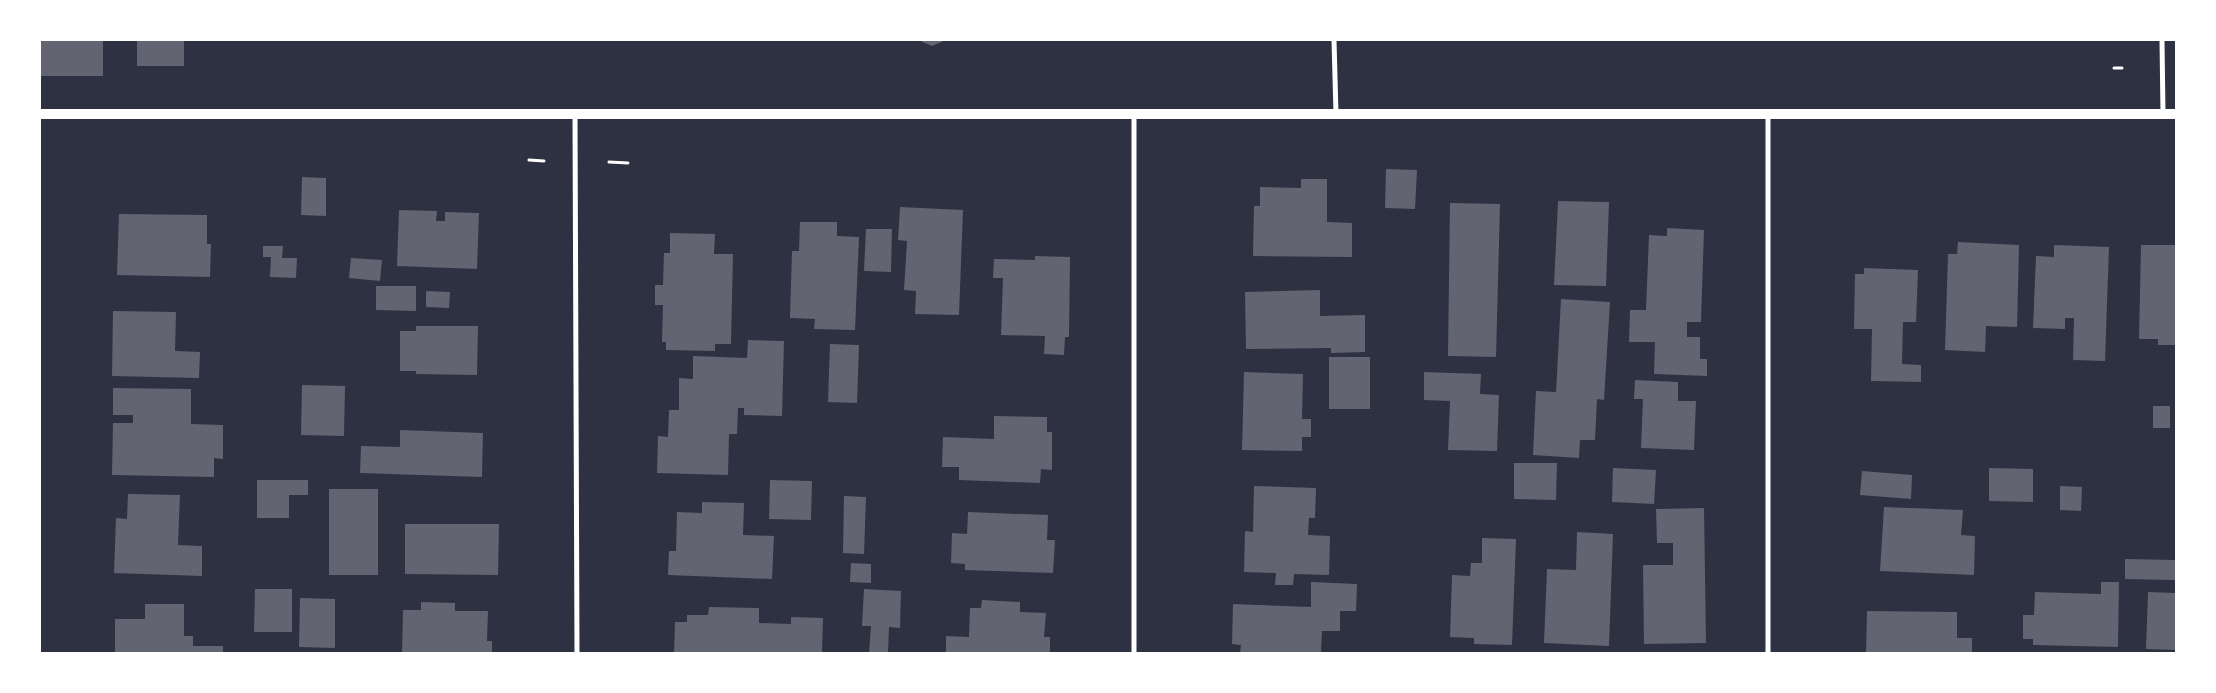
<svg xmlns="http://www.w3.org/2000/svg" width="2216" height="693" viewBox="0 0 2216 693" font-family="'Crimson Pro',serif">
<style>
.building{fill:#626471}
.lines{fill:none;stroke-linecap:round;stroke-linejoin:round}
.path{stroke:#fff;stroke-width:3}
.minor{stroke:#fff;stroke-width:5}
.secondary{stroke:#fff;stroke-width:10}
</style>
<rect width="100%" height="100%" fill="#2d3142"/>
<g class="building">
<rect x="40" y="40" width="63" height="36"/>
<rect x="137" y="40" width="47" height="26"/>
<path d="M 918,40 L 946,40 L 932,46 Z"/>
<path d="M 1386,169 L 1417,170 L 1415,209 L 1385,208 Z"/>
<path d="M 302,177 L 326,178 L 326,216 L 301,215 Z"/>
<path d="M 1301,179 L 1327,179 L 1327,222 L 1352,223 L 1352,257 L 1253,256 L 1254,206 L 1260,206 L 1260,187 L 1301,188 Z"/>
<path d="M 1558,201 L 1609,202 L 1606,286 L 1554,285 Z"/>
<path d="M 1450,203 L 1500,204 L 1496,357 L 1448,356 Z"/>
<path d="M 900,207 L 963,210 L 959,315 L 915,314 L 916,291 L 904,290 L 907,241 L 898,240 Z"/>
<path d="M 399,210 L 437,211 L 436,221 L 445,221 L 445,212 L 479,213 L 477,269 L 397,266 Z"/>
<path d="M 119,214 L 207,215 L 207,244 L 211,244 L 210,277 L 117,275 Z"/>
<path d="M 800,222 L 837,222 L 837,236 L 859,237 L 855,330 L 814,329 L 815,319 L 790,318 L 792,251 L 799,251 Z"/>
<path d="M 1667,228 L 1704,230 L 1701,322 L 1687,322 L 1687,337 L 1700,337 L 1700,359 L 1707,359 L 1707,376 L 1654,374 L 1655,342 L 1629,342 L 1630,310 L 1646,310 L 1649,235 L 1667,236 Z"/>
<path d="M 866,229 L 892,229 L 891,272 L 864,271 Z"/>
<path d="M 670,233 L 715,234 L 714,254 L 733,254 L 731,344 L 715,344 L 715,351 L 666,350 L 666,342 L 662,342 L 663,305 L 655,305 L 655,285 L 663,285 L 664,253 L 670,253 Z"/>
<path d="M 1958,242 L 2019,245 L 2017,327 L 1986,326 L 1985,352 L 1945,350 L 1948,254 L 1957,254 Z"/>
<path d="M 2054,245 L 2109,247 L 2105,361 L 2073,360 L 2074,318 L 2065,318 L 2065,329 L 2033,328 L 2036,256 L 2054,257 Z"/>
<path d="M 2141,245 L 2176,245 L 2176,345 L 2158,345 L 2158,339 L 2139,339 Z"/>
<path d="M 263,246 L 283,246 L 282,258 L 297,258 L 296,278 L 270,277 L 271,257 L 263,257 Z"/>
<path d="M 1035,256 L 1070,257 L 1069,337 L 1065,337 L 1064,355 L 1044,354 L 1045,336 L 1001,335 L 1003,278 L 993,278 L 994,259 L 1035,260 Z"/>
<path d="M 351,258 L 382,260 L 380,281 L 349,278 Z"/>
<path d="M 1864,268 L 1918,270 L 1916,322 L 1903,322 L 1902,364 L 1921,365 L 1921,382 L 1871,381 L 1872,329 L 1854,329 L 1855,274 L 1864,274 Z"/>
<path d="M 376,286 L 416,286 L 416,311 L 376,310 Z"/>
<path d="M 1320,290 L 1320,316 L 1365,315 L 1365,352 L 1331,353 L 1331,348 L 1246,349 L 1245,292 Z"/>
<path d="M 426,291 L 450,292 L 449,308 L 426,307 Z"/>
<path d="M 1561,299 L 1610,302 L 1604,400 L 1597,399 L 1595,440 L 1580,440 L 1579,458 L 1533,455 L 1536,391 L 1556,392 Z"/>
<path d="M 113,311 L 176,312 L 175,351 L 200,352 L 199,378 L 112,376 Z"/>
<path d="M 416,326 L 478,326 L 477,375 L 416,374 L 416,371 L 400,371 L 400,331 L 416,331 Z"/>
<path d="M 748,340 L 784,341 L 782,416 L 744,415 L 744,408 L 738,408 L 737,434 L 729,434 L 728,475 L 657,473 L 658,436 L 668,437 L 669,410 L 679,410 L 679,378 L 693,379 L 693,356 L 747,358 Z"/>
<path d="M 830,344 L 859,345 L 857,403 L 828,402 Z"/>
<rect x="1329" y="357" width="41" height="52"/>
<path d="M 1244,372 L 1303,374 L 1302,419 L 1311,419 L 1311,437 L 1302,437 L 1302,451 L 1242,450 Z"/>
<path d="M 1424,372 L 1481,374 L 1480,394 L 1499,395 L 1497,451 L 1448,450 L 1450,401 L 1424,400 Z"/>
<path d="M 1635,380 L 1678,382 L 1678,401 L 1696,401 L 1694,450 L 1641,448 L 1643,399 L 1634,399 Z"/>
<path d="M 302,385 L 345,386 L 344,436 L 301,435 Z"/>
<path d="M 113,388 L 191,389 L 191,424 L 223,425 L 223,459 L 214,458 L 214,477 L 112,475 L 113,423 L 133,423 L 133,415 L 113,415 Z"/>
<rect x="2153" y="406" width="17" height="22"/>
<path d="M 994,416 L 1047,417 L 1047,432 L 1052,432 L 1052,470 L 1041,469 L 1040,483 L 959,480 L 959,467 L 942,467 L 943,437 L 994,439 Z"/>
<path d="M 400,430 L 483,433 L 482,477 L 360,473 L 361,446 L 400,447 Z"/>
<path d="M 1514,463 L 1557,463 L 1556,500 L 1514,499 Z"/>
<path d="M 1613,468 L 1656,470 L 1654,504 L 1612,502 Z"/>
<path d="M 1989,468 L 2033,469 L 2033,502 L 1989,501 Z"/>
<path d="M 1862,471 L 1912,475 L 1911,499 L 1860,495 Z"/>
<path d="M 257,480 L 308,480 L 308,495 L 289,495 L 289,518 L 257,518 Z"/>
<path d="M 770,480 L 812,481 L 811,520 L 769,519 Z"/>
<path d="M 1254,486 L 1316,488 L 1315,518 L 1309,518 L 1308,535 L 1330,536 L 1329,575 L 1294,574 L 1293,585 L 1275,585 L 1276,573 L 1244,572 L 1245,531 L 1253,532 Z"/>
<path d="M 2060,486 L 2082,487 L 2081,511 L 2060,510 Z"/>
<rect x="329" y="489" width="49" height="86"/>
<path d="M 128,494 L 180,495 L 178,545 L 202,546 L 202,576 L 114,573 L 116,518 L 127,519 Z"/>
<path d="M 844,496 L 866,497 L 864,554 L 843,553 Z"/>
<path d="M 702,502 L 744,503 L 743,535 L 774,536 L 772,579 L 668,575 L 669,551 L 676,551 L 677,512 L 702,513 Z"/>
<path d="M 1884,507 L 1963,510 L 1961,535 L 1975,536 L 1974,575 L 1880,571 Z"/>
<path d="M 1704,508 L 1706,643 L 1644,644 L 1643,565 L 1673,565 L 1673,543 L 1657,543 L 1656,509 Z"/>
<path d="M 968,512 L 1048,515 L 1047,540 L 1055,540 L 1053,573 L 965,570 L 965,564 L 951,563 L 952,533 L 967,534 Z"/>
<path d="M 405,524 L 499,524 L 498,575 L 405,574 Z"/>
<path d="M 1577,532 L 1613,534 L 1609,646 L 1544,643 L 1547,569 L 1576,570 Z"/>
<path d="M 1482,538 L 1516,539 L 1512,645 L 1474,644 L 1474,638 L 1450,637 L 1452,575 L 1470,576 L 1471,563 L 1482,563 Z"/>
<path d="M 2125,559 L 2176,560 L 2175,580 L 2125,579 Z"/>
<path d="M 851,563 L 871,564 L 871,583 L 850,582 Z"/>
<path d="M 1311,582 L 1357,584 L 1356,611 L 1340,611 L 1340,631 L 1322,631 L 1321,653 L 1240,653 L 1241,645 L 1232,644 L 1233,604 L 1311,607 Z"/>
<path d="M 2101,582 L 2119,582 L 2118,647 L 2033,645 L 2033,639 L 2023,639 L 2023,615 L 2034,615 L 2035,592 L 2101,594 Z"/>
<path d="M 255,589 L 292,589 L 292,632 L 254,632 Z"/>
<path d="M 864,589 L 901,591 L 900,628 L 889,627 L 888,653 L 869,653 L 871,626 L 862,626 Z"/>
<path d="M 2148,592 L 2176,593 L 2176,650 L 2146,649 Z"/>
<path d="M 300,598 L 335,599 L 335,648 L 299,647 Z"/>
<path d="M 982,600 L 1020,602 L 1020,612 L 1046,613 L 1044,637 L 1050,637 L 1050,653 L 946,653 L 946,636 L 969,637 L 970,608 L 981,608 Z"/>
<path d="M 421,602 L 455,603 L 455,611 L 488,611 L 487,641 L 492,641 L 492,653 L 402,653 L 403,610 L 421,610 Z"/>
<path d="M 145,604 L 184,604 L 184,636 L 193,636 L 193,646 L 223,646 L 223,653 L 115,653 L 115,619 L 145,619 Z"/>
<path d="M 709,607 L 759,608 L 759,623 L 791,624 L 791,617 L 823,618 L 822,653 L 674,653 L 675,622 L 687,622 L 687,615 L 708,615 Z"/>
<path d="M 1867,611 L 1957,612 L 1957,638 L 1972,638 L 1972,653 L 1866,653 Z"/>
</g>
<g class="lines">
<g class="path">
<path d="M 2114,68 L 2122,68"/>
<path d="M 529,160 L 544,161"/>
<path d="M 609,162 L 628,163"/>
</g>
<g class="minor">
<path d="M 1334,40 L 1336,114"/>
<path d="M 2162,40 L 2163,114"/>
<path d="M 1134,114 L 1134,653"/>
<path d="M 1768,114 L 1768,653"/>
<path d="M 575,115 L 577,653"/>
</g>
<path class="secondary" d="M 40,114 L 2176,114"/>
</g>
<rect width="2216" height="693" fill="none" stroke="#ffffff" stroke-width="82"/>
</svg>
